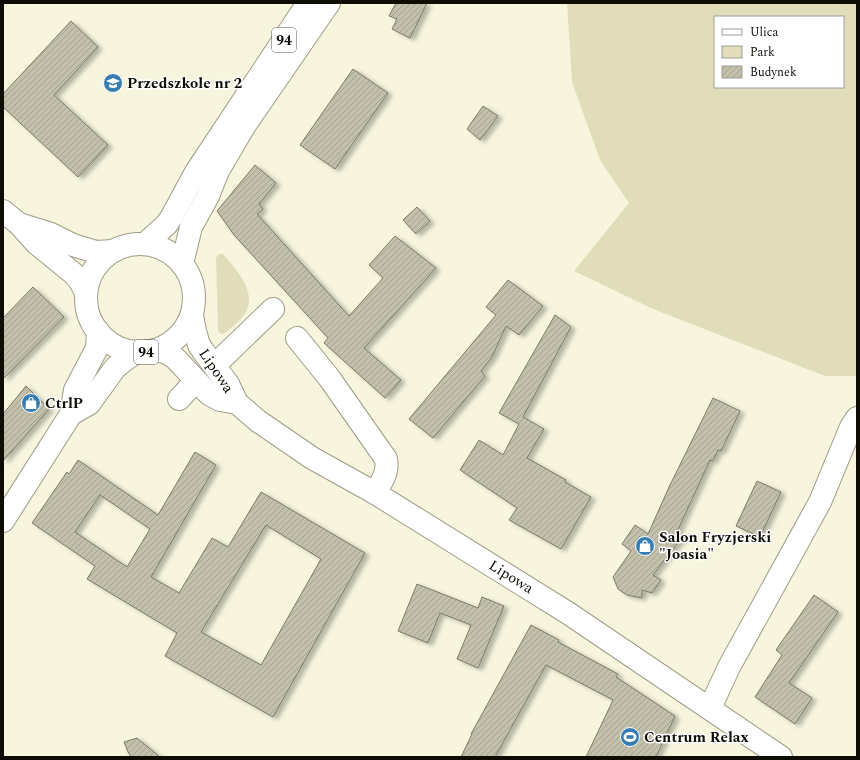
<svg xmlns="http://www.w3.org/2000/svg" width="860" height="760" viewBox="0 0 860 760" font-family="Spectral,serif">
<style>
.green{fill:#e1ddba;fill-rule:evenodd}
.building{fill:url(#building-hatch);stroke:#7c7a66;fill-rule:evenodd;filter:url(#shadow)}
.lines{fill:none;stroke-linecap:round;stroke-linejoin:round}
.minor-casing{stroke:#9e9c87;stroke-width:24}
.major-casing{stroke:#9e9c87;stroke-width:24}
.minor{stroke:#fff;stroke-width:22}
.major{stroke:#fff;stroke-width:22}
.labels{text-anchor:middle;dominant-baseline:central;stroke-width:3;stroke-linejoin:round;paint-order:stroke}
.shield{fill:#fff;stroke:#565550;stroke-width:1}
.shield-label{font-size:14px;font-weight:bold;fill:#0d0c05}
.poi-label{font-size:15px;font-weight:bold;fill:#0d0c05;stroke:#fff;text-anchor:start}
.street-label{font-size:15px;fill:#0d0c05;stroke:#fff}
</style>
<defs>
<pattern id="building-hatch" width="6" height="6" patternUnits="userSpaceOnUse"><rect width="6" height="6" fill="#c2bfaa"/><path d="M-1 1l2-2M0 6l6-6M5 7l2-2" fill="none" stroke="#a6a391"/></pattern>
<filter id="shadow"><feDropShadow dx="4.5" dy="2.5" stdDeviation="2" flood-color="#0004"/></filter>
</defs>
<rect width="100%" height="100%" fill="#f8f5df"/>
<g class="green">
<path d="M 567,3 L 857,3 L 857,376 L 825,376 L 653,309 L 574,271 L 629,203 L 600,160 L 572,82 ZM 715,17 L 843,17 L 843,87 L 715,87 Z"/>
<path d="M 219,254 L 223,254 C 240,274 263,298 238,322 C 233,326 229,331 223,334 L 219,333 L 218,329 L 216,258 Z"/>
</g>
<g class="building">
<path d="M 396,3 L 427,3 L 410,38 L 392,29 L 397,19 L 389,16 Z"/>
<path d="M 71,21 L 98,47 L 54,95 L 108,145 L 78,177 L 3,107 L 3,94 Z"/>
<path d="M 353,69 L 388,93 L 335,169 L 300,145 Z"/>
<path d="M 483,106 L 498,116 L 480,140 L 467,129 Z"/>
<path d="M 255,165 L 276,183 L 259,204 L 263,209 L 257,214 L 349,316 L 383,278 L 369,265 L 395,236 L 436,268 L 364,348 L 401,380 L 385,398 L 324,343 L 328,338 L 234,235 L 217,211 Z"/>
<path d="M 417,207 L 430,221 L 416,234 L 403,220 Z"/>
<path d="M 508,280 L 543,306 L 519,335 L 506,326 L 492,357 L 481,371 L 485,376 L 433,438 L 409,419 L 496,315 L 486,307 Z"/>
<path d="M 33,287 L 64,317 L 3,379 L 3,318 Z"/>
<path d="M 555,315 L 571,327 L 523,417 L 544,429 L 527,458 L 566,480 L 565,482 L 591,497 L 561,549 L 509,520 L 517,508 L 460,470 L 479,440 L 503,455 L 519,424 L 499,413 Z"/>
<path d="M 26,386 L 49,409 L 3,461 L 3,414 Z"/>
<path d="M 713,398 L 740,411 L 721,451 L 718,450 L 713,461 L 710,460 L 677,532 L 683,536 L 653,575 L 661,580 L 652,593 L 642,590 L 642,598 L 627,595 L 618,589 L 613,577 L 631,551 L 622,544 L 635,525 L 648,534 L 670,485 Z"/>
<path d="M 195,452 L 216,465 L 151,577 L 179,593 L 212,538 L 228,547 L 261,492 L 365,553 L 273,717 L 165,656 L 177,633 L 87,579 L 95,566 L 32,523 L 67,472 L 69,474 L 78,460 L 158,515 ZM 100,495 L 150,529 L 127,567 L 75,532 ZM 266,525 L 321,559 L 261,665 L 201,632 Z"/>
<path d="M 757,481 L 781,492 L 760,537 L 736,526 Z"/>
<path d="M 417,584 L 478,608 L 482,597 L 504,606 L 478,668 L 457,659 L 471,625 L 440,613 L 428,643 L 398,631 Z"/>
<path d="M 814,595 L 838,612 L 789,683 L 812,698 L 795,724 L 755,697 L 782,655 L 776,650 Z"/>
<path d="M 531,625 L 559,640 L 558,642 L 618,674 L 616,677 L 675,716 L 656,757 L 586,757 L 613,700 L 546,665 L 495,757 L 461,757 L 472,734 L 471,734 Z"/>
<path d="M 137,738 L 160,757 L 131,757 L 128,752 L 124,742 Z"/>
</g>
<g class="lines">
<g class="minor-casing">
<g id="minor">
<path d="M 3,211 L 19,224 L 36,243 L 74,274 L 80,281 L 86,293"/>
<path d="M 19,224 L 51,234 L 73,245 L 96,252 L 113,251"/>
<path d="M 192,315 L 195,331 L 199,345 L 203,351 L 228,384 L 237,403 L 258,421 L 312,458 L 375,493 L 568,613 L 781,757"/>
<path d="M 297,338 L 330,379 L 386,459 C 389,472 381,483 375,493"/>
<path d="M 157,350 L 167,353 L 175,358 L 209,394 L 220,400 L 237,403"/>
<path d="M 218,362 L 273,309"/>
<path d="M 179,399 L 193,384"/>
<path d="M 710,708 L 729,667 L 820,502 L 851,427 L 857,418"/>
</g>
</g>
<g class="major-casing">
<g id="major">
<circle cx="140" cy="298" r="54"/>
<path d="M 145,244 L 167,224 L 171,218 L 196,172 L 308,3"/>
<path d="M 182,264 L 191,227 L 208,196 L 218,171 L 245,125 L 329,3"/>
<path d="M 71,414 L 89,404 L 115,368 L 126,359 L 135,353"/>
<path d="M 3,521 L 71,414 L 75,390 L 97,348 L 98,331"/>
</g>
</g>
<use href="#minor" class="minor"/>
<use href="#major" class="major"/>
</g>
<defs>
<g id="school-disc" transform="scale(1)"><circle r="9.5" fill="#377db2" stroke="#fff"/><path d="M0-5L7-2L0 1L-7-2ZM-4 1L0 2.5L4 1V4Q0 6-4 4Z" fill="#fff"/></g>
<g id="shop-disc" transform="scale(1)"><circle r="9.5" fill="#377db2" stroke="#fff"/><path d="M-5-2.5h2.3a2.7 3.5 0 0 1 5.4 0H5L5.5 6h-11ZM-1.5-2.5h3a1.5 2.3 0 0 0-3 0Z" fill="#fff"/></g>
<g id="stadium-disc" transform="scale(1)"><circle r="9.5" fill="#377db2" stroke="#fff"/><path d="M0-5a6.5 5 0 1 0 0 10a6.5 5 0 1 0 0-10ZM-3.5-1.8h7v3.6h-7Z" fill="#fff"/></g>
</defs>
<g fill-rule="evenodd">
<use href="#school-disc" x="113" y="83"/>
<use href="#shop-disc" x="31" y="403"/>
<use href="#shop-disc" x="645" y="546"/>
<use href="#stadium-disc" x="630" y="737"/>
</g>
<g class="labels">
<g class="shield">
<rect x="272" y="28" width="24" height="24" rx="3"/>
<rect x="134" y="340" width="24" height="24" rx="3"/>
</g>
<g class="shield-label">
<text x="284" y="40">94</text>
<text x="146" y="352">94</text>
</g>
<g class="poi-label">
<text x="127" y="83">Przedszkole nr 2</text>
<text x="45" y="403">CtrlP</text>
<text x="659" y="537">Salon Fryzjerski<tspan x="659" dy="17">"Joasia"</tspan></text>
<text x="644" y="737">Centrum Relax</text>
</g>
<g class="street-label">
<text transform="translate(216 371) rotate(56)">Lipowa</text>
<text transform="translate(511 577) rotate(32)">Lipowa</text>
</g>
</g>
<rect width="860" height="760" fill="none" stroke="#0d0c05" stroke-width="8"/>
<rect x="714" y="16" width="130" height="72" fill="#ffffff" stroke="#9e9e9b"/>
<rect x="722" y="29" width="20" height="6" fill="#ffffff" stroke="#9e9e9b"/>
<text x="750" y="36" font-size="12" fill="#0d0c05">Ulica</text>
<rect x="722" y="46" width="20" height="12" fill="#e1ddba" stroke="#9e9e9b"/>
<text x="750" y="56" font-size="12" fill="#0d0c05">Park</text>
<rect x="722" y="66" width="20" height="12" fill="url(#building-hatch)" stroke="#9e9e9b"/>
<text x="750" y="76" font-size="12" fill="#0d0c05">Budynek</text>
</svg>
